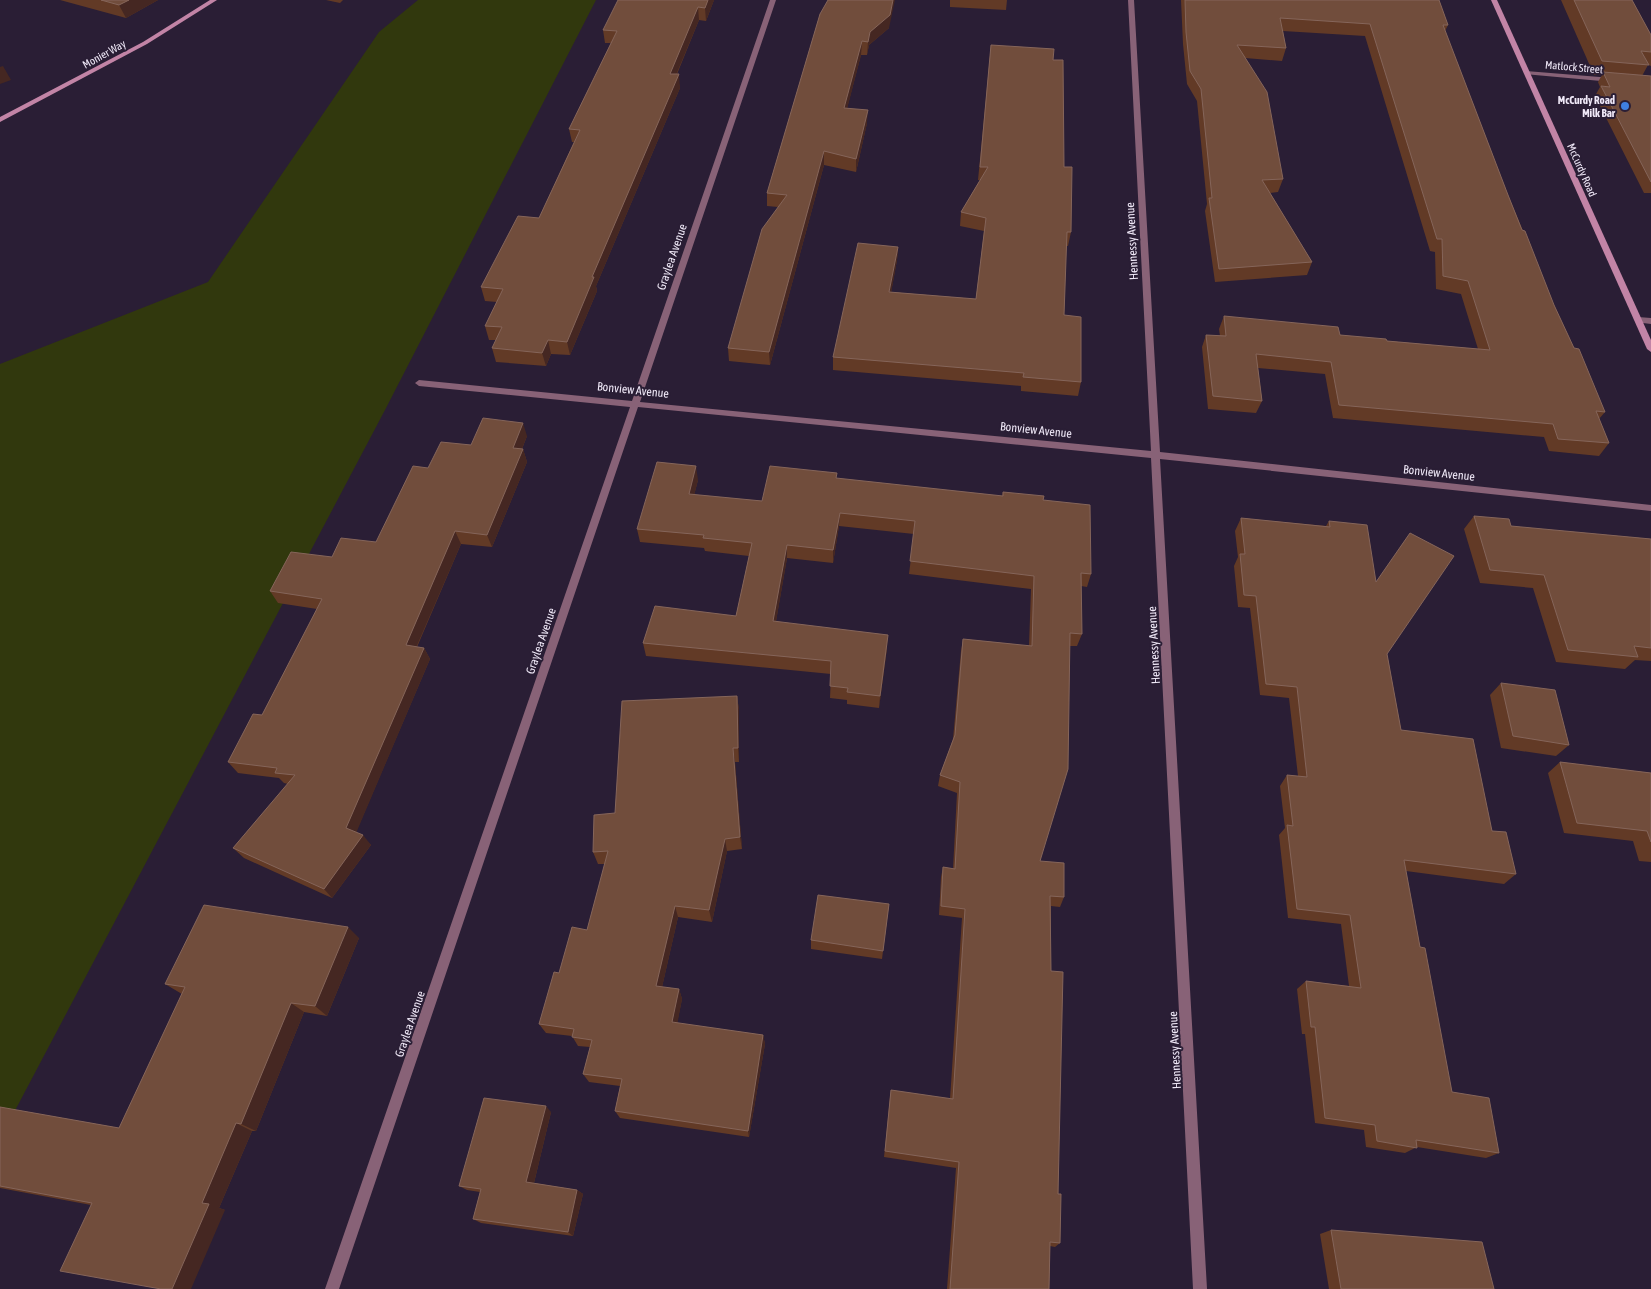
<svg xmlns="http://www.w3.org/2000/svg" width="1651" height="1289" viewBox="0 0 1651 1289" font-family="'Asap Condensed',sans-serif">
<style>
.green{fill:#31380d}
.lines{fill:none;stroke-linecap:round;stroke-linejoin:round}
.street{fill:#886277;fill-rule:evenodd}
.secondary{fill:#c284a6;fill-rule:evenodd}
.wall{fill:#623a26}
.shaded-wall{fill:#452722}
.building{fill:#714d3c;stroke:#85655a}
.shop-dot{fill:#3f7fe0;stroke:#2a1e35;stroke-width:2}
.labels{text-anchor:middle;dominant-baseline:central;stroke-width:4;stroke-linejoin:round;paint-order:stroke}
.far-street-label{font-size:11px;fill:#f0e9f8;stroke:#2a1e35}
.far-poi-label{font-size:11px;font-weight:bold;fill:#f0e9f8;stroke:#2a1e35;text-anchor:end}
.street-label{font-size:12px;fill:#f0e9f8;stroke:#2a1e35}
</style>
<rect width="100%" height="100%" fill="#2a1e35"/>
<path class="green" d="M 418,0 L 596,0 L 385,410 L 0,1139 L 0,364 L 208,282 L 379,32 Z"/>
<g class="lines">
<g class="street">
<path d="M 770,0 L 776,0 L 640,402 L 1151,451 L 1128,0 L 1134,0 L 1160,452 L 1651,505 L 1651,511 L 1160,459 L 1207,1289 L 1193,1289 L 1151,458 L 638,407 L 339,1289 L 325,1289 L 630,407 L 419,386 L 415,383 L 419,380 L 632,401 Z"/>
<path d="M 1526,71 L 1612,78 L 1615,80 L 1612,82 L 1524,74 L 1524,72 Z"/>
<path d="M 1638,317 L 1651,318 L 1651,324 L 1635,322 L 1635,318 Z"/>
</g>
<g class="secondary">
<path d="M 210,0 L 217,0 L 147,44 L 0,122 L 0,117 L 143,42 Z"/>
<path d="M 1491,0 L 1497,0 L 1651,340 L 1651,352 L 1647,349 Z"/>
</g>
</g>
<g class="wall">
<path d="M 60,0 L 158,0 L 126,18 Z"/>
<path d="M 326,0 L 343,0 L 340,3 Z"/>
<path d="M 714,0 L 706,21 L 699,20 L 677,74 L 680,88 L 596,286 L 597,291 L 570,355 L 551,354 L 546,366 L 496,362 L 492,348 L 496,340 L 489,340 L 485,326 L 497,302 L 485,301 L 481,287 L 539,218 L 574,142 L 572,142 L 569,129 L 611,43 L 605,43 L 603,30 Z"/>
<path d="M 950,0 L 1007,0 L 1006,10 L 950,7 Z"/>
<path d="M 1181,0 L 1439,0 L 1448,25 L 1445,31 L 1508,195 L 1554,305 L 1574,348 L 1605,412 L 1599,419 L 1609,443 L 1599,456 L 1549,451 L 1544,437 L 1333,418 L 1325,374 L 1258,368 L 1262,401 L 1256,413 L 1208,409 L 1202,347 L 1206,335 L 1220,336 L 1219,329 L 1224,316 L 1340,335 L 1387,341 L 1478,349 L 1461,294 L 1436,289 L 1435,252 L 1430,251 L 1365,36 L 1283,31 L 1286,48 L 1282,61 L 1245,58 L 1283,179 L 1278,192 L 1270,193 L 1312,262 L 1307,275 L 1215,282 L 1205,211 L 1207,204 L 1197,101 L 1187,84 L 1183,44 Z"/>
<path d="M 1561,0 L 1632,0 L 1651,35 L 1651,66 L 1648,65 L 1642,76 L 1651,76 L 1651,193 L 1644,193 L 1595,96 L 1600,87 L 1598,82 L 1602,75 L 1594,75 Z"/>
<path d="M 820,14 L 889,28 L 869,45 L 867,55 L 861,55 L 847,108 L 867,123 L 856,172 L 824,165 L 770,365 L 729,361 L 728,348 L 778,207 L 767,206 L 767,193 Z"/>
<path d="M 991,45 L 1064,167 L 1071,232 L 1068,246 L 1066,246 L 1064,315 L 1081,382 L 1078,396 L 1021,391 L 1021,386 L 833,370 L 833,357 L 898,247 L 897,260 L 891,292 L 976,299 L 984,231 L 960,226 L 961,212 L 980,180 L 978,180 Z"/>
<path d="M 527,436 L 522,449 L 523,449 L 527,462 L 492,547 L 461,544 L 417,647 L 424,648 L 430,659 L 356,832 L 371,845 L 332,898 L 244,858 L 233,848 L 288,784 L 284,783 L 279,778 L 238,773 L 228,762 L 262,715 L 317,609 L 278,603 L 270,591 L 332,557 L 376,542 L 428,468 L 471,445 Z"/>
<path d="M 837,479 L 1002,496 L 1003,492 L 1043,500 L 1091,574 L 1087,587 L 1081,586 L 1082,634 L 1077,646 L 1069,646 L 1040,861 L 1064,897 L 1060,907 L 1051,906 L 1051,971 L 1060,1243 L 1055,1247 L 1050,1246 L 1049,1289 L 947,1289 L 956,1168 L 884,1157 L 890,1097 L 891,1090 L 950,1099 L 962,918 L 939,915 L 941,877 L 943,867 L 953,869 L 957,793 L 938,786 L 940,775 L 953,739 L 961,651 L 963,639 L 1029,646 L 1031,589 L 909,574 L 914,534 L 839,526 L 833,563 L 787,558 L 776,621 L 887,648 L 879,708 L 847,704 L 847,700 L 830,698 L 831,674 L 646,656 L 643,643 L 736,616 L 749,556 L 705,551 L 704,548 L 640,542 L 637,529 L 698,480 L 694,495 L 762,501 Z"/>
<path d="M 1474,516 L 1511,526 L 1651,539 L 1651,661 L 1635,660 L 1625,669 L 1556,662 L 1533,588 L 1480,583 L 1464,529 Z"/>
<path d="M 1241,518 L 1326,526 L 1329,521 L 1387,654 L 1401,730 L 1492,831 L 1516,874 L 1504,884 L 1406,871 L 1420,947 L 1452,1092 L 1499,1153 L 1486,1158 L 1417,1147 L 1405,1153 L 1366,1147 L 1364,1130 L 1315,1123 L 1305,1034 L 1302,1034 L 1297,989 L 1306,981 L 1349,986 L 1341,924 L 1288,918 L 1279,835 L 1285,828 L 1280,786 L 1287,775 L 1298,776 L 1289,698 L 1260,695 L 1250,608 L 1238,607 L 1234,566 L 1238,557 L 1235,531 Z"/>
<path d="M 1501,683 L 1569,745 L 1556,756 L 1501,748 L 1490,695 Z"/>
<path d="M 737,696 L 739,710 L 739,762 L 735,762 L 742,849 L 727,851 L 712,922 L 678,917 L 662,987 L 679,989 L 682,999 L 677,1023 L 763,1035 L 765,1044 L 749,1137 L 620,1118 L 615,1111 L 620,1086 L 589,1082 L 583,1074 L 590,1047 L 578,1046 L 572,1036 L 546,1033 L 539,1024 L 559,973 L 587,930 L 605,864 L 598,864 L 593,852 L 615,813 Z"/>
<path d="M 1560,762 L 1651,773 L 1651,862 L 1639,861 L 1633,841 L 1564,833 L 1548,773 Z"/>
<path d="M 889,904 L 882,959 L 811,949 L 811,940 Z"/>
<path d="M 359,938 L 327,1016 L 304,1012 L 256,1131 L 252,1131 L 219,1208 L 225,1210 L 91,1205 L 0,1188 L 0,1107 L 119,1128 L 182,994 L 165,984 Z"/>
<path d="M 551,1112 L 534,1183 L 577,1190 L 583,1194 L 573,1236 L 481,1223 L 473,1219 L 480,1192 L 467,1190 L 459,1186 Z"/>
<path d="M 1331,1230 L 1494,1289 L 1329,1289 L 1320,1234 Z"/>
</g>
<g class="shaded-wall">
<path d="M 129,0 L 158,0 L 126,18 L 119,5 Z"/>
<path d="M 708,0 L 714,0 L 706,21 L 705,8 Z"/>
<path d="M 893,0 L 895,0 L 889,28 L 869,45 L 867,55 L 868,42 L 870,32 Z"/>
<path d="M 698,7 L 699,20 L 671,87 L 670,74 Z"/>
<path d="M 862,41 L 861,55 L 844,121 L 844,108 Z"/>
<path d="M 3,66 L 11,80 L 0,84 L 0,67 Z"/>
<path d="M 679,74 L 680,88 L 596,286 L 597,291 L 570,355 L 567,342 L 592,277 Z"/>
<path d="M 868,110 L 867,123 L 856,172 L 856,159 Z"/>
<path d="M 824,151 L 824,165 L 770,365 L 769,352 Z"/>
<path d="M 898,247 L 897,260 L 889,305 L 889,292 Z"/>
<path d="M 548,340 L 551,354 L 546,366 L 542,353 Z"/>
<path d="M 523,423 L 527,436 L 517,461 L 513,448 Z"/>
<path d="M 523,449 L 527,462 L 492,547 L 487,535 Z"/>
<path d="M 696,466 L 698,480 L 691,508 L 689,494 Z"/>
<path d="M 840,513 L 839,526 L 833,563 L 833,550 Z"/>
<path d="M 455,531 L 461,544 L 412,657 L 406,645 Z"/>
<path d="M 787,545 L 787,558 L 774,633 L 773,621 Z"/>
<path d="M 888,635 L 887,648 L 879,708 L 880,696 Z"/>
<path d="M 424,648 L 430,659 L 354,838 L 346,828 Z"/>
<path d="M 737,696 L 739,710 L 739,762 L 738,748 Z"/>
<path d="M 733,748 L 735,762 L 742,849 L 740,837 Z"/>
<path d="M 363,835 L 371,845 L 332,898 L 324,889 Z"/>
<path d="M 725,839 L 727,851 L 712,922 L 709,910 Z"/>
<path d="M 675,906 L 678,917 L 660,996 L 656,986 Z"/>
<path d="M 348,927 L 359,938 L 327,1016 L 315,1006 Z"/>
<path d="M 679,989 L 682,999 L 676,1031 L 672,1022 Z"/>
<path d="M 291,1003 L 304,1012 L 256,1131 L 241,1124 Z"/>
<path d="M 763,1035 L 765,1044 L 749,1137 L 748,1131 Z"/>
<path d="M 546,1106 L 551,1112 L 533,1187 L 526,1182 Z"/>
<path d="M 236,1123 L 252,1131 L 219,1208 L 225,1210 L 191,1289 L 172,1289 L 202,1203 Z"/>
<path d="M 577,1190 L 583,1194 L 573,1236 L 568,1232 Z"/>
</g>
<g class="building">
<path d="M 101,0 L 129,0 L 119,5 Z"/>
<path d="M 618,0 L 708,0 L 705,8 L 698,7 L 670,74 L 679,74 L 592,277 L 594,277 L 567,342 L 548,340 L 542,353 L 492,348 L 502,327 L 485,326 L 503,289 L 481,287 L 518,216 L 539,218 L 580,130 L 569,129 L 617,31 L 603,30 Z"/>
<path d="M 828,0 L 893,0 L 890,15 L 870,32 L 868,42 L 862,41 L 844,108 L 868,110 L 856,159 L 824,151 L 769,352 L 728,348 L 762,229 L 787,195 L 767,193 L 820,14 Z"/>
<path d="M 1185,0 L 1439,0 L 1448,25 L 1443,25 L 1508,195 L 1522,230 L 1525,231 L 1554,305 L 1574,348 L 1579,349 L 1605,412 L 1596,411 L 1609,443 L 1558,439 L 1553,424 L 1339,405 L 1331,362 L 1256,354 L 1262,401 L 1213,396 L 1206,335 L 1226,336 L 1224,316 L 1338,327 L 1340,335 L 1386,339 L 1387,341 L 1490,350 L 1468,281 L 1443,276 L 1442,239 L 1437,239 L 1370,24 L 1280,18 L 1286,48 L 1237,45 L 1267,92 L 1283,179 L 1262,180 L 1312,262 L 1219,269 L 1209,198 L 1212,198 L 1201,89 L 1190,71 L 1186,32 Z"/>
<path d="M 1574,0 L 1632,0 L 1651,35 L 1651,52 L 1641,51 L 1649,65 L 1602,61 Z"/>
<path d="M 991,45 L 1054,49 L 1053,60 L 1063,60 L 1064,167 L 1072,167 L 1071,232 L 1067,232 L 1064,315 L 1081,317 L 1081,382 L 1023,377 L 1024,373 L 833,357 L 858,243 L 898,247 L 889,292 L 976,299 L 986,218 L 961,212 L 988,167 L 980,167 Z"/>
<path d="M 1603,72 L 1651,76 L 1651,182 L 1601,86 L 1610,87 Z"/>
<path d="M 483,418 L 523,423 L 513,448 L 523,449 L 487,535 L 455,531 L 406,645 L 424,648 L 346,828 L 363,835 L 324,889 L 233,848 L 295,775 L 275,773 L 277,768 L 228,762 L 253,714 L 262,715 L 322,599 L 270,591 L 291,552 L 332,557 L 341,538 L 376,542 L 413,466 L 428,468 L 441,442 L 471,445 Z"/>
<path d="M 657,462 L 696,466 L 689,494 L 762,501 L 770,466 L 837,473 L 836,478 L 1003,496 L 1003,492 L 1044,496 L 1043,500 L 1090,505 L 1091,574 L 1081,573 L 1082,634 L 1070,633 L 1068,769 L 1040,861 L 1064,863 L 1064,897 L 1050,896 L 1051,971 L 1063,972 L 1058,1194 L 1061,1194 L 1060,1243 L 1050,1242 L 1049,1289 L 950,1289 L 959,1162 L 885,1151 L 891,1090 L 953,1099 L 965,909 L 941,906 L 943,867 L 955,869 L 960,782 L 940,775 L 955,735 L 963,639 L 1032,646 L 1034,576 L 910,561 L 915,521 L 840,513 L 833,550 L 787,545 L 773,621 L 888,635 L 880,696 L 847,692 L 848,688 L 830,686 L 831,661 L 643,643 L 655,606 L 736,616 L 752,543 L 703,538 L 704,535 L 637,529 Z"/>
<path d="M 1474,516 L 1509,519 L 1511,526 L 1651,539 L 1651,648 L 1634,646 L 1638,657 L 1568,650 L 1544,575 L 1490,570 Z"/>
<path d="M 1241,518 L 1330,527 L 1329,521 L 1367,525 L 1376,582 L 1410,533 L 1454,556 L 1387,654 L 1401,730 L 1473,739 L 1492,831 L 1506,832 L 1516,874 L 1404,860 L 1420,947 L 1425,948 L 1452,1092 L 1489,1098 L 1499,1153 L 1416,1140 L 1417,1148 L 1377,1141 L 1375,1125 L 1325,1118 L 1315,1027 L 1311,1027 L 1306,981 L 1361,988 L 1350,915 L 1297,909 L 1287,825 L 1293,826 L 1287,775 L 1307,777 L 1297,687 L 1266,684 L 1256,596 L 1244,595 L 1240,554 L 1245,554 Z"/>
<path d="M 1501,683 L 1555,690 L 1569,745 L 1513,736 Z"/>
<path d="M 737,696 L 738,748 L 733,748 L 740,837 L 725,839 L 709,910 L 675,906 L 656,986 L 679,989 L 672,1022 L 763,1035 L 748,1131 L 615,1111 L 622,1079 L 583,1074 L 592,1040 L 572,1037 L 574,1029 L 539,1024 L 554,972 L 559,973 L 572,927 L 587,930 L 608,851 L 593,852 L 594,815 L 615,813 L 622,701 Z"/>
<path d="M 1560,762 L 1651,773 L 1651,842 L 1647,831 L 1577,823 Z"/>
<path d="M 818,895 L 889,904 L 883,951 L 811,940 Z"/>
<path d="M 204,905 L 348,927 L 315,1006 L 291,1003 L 241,1124 L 236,1123 L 202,1203 L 209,1204 L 172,1289 L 161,1289 L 60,1271 L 92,1203 L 0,1186 L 0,1107 L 119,1128 L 185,987 L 165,984 Z"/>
<path d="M 484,1098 L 546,1106 L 526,1182 L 577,1190 L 568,1232 L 473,1219 L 481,1189 L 459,1186 Z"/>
<path d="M 1331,1230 L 1482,1242 L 1494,1289 L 1341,1289 Z"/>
</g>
<circle class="shop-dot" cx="1625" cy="106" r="5"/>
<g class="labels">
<g class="far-street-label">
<text transform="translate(104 54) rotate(-29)">Monier Way</text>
<text transform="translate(1574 67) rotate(5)">Matlock Street</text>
<text transform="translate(1582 170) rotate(66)">McCurdy Road</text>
</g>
<g class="far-poi-label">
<text x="1615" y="100">McCurdy Road<tspan x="1615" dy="13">Milk Bar</tspan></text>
</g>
<g class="street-label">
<text transform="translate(1132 241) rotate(-93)">Hennessy Avenue</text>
<text transform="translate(672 257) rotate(-71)">Graylea Avenue</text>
<text transform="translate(633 390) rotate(6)">Bonview Avenue</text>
<text transform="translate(1036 430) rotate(6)">Bonview Avenue</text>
<text transform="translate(1439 473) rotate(6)">Bonview Avenue</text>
<text transform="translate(541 641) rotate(-71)">Graylea Avenue</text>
<text transform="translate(1154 645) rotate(-93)">Hennessy Avenue</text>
<text transform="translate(410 1024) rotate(-71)">Graylea Avenue</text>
<text transform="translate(1175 1050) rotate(-93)">Hennessy Avenue</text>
</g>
</g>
</svg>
